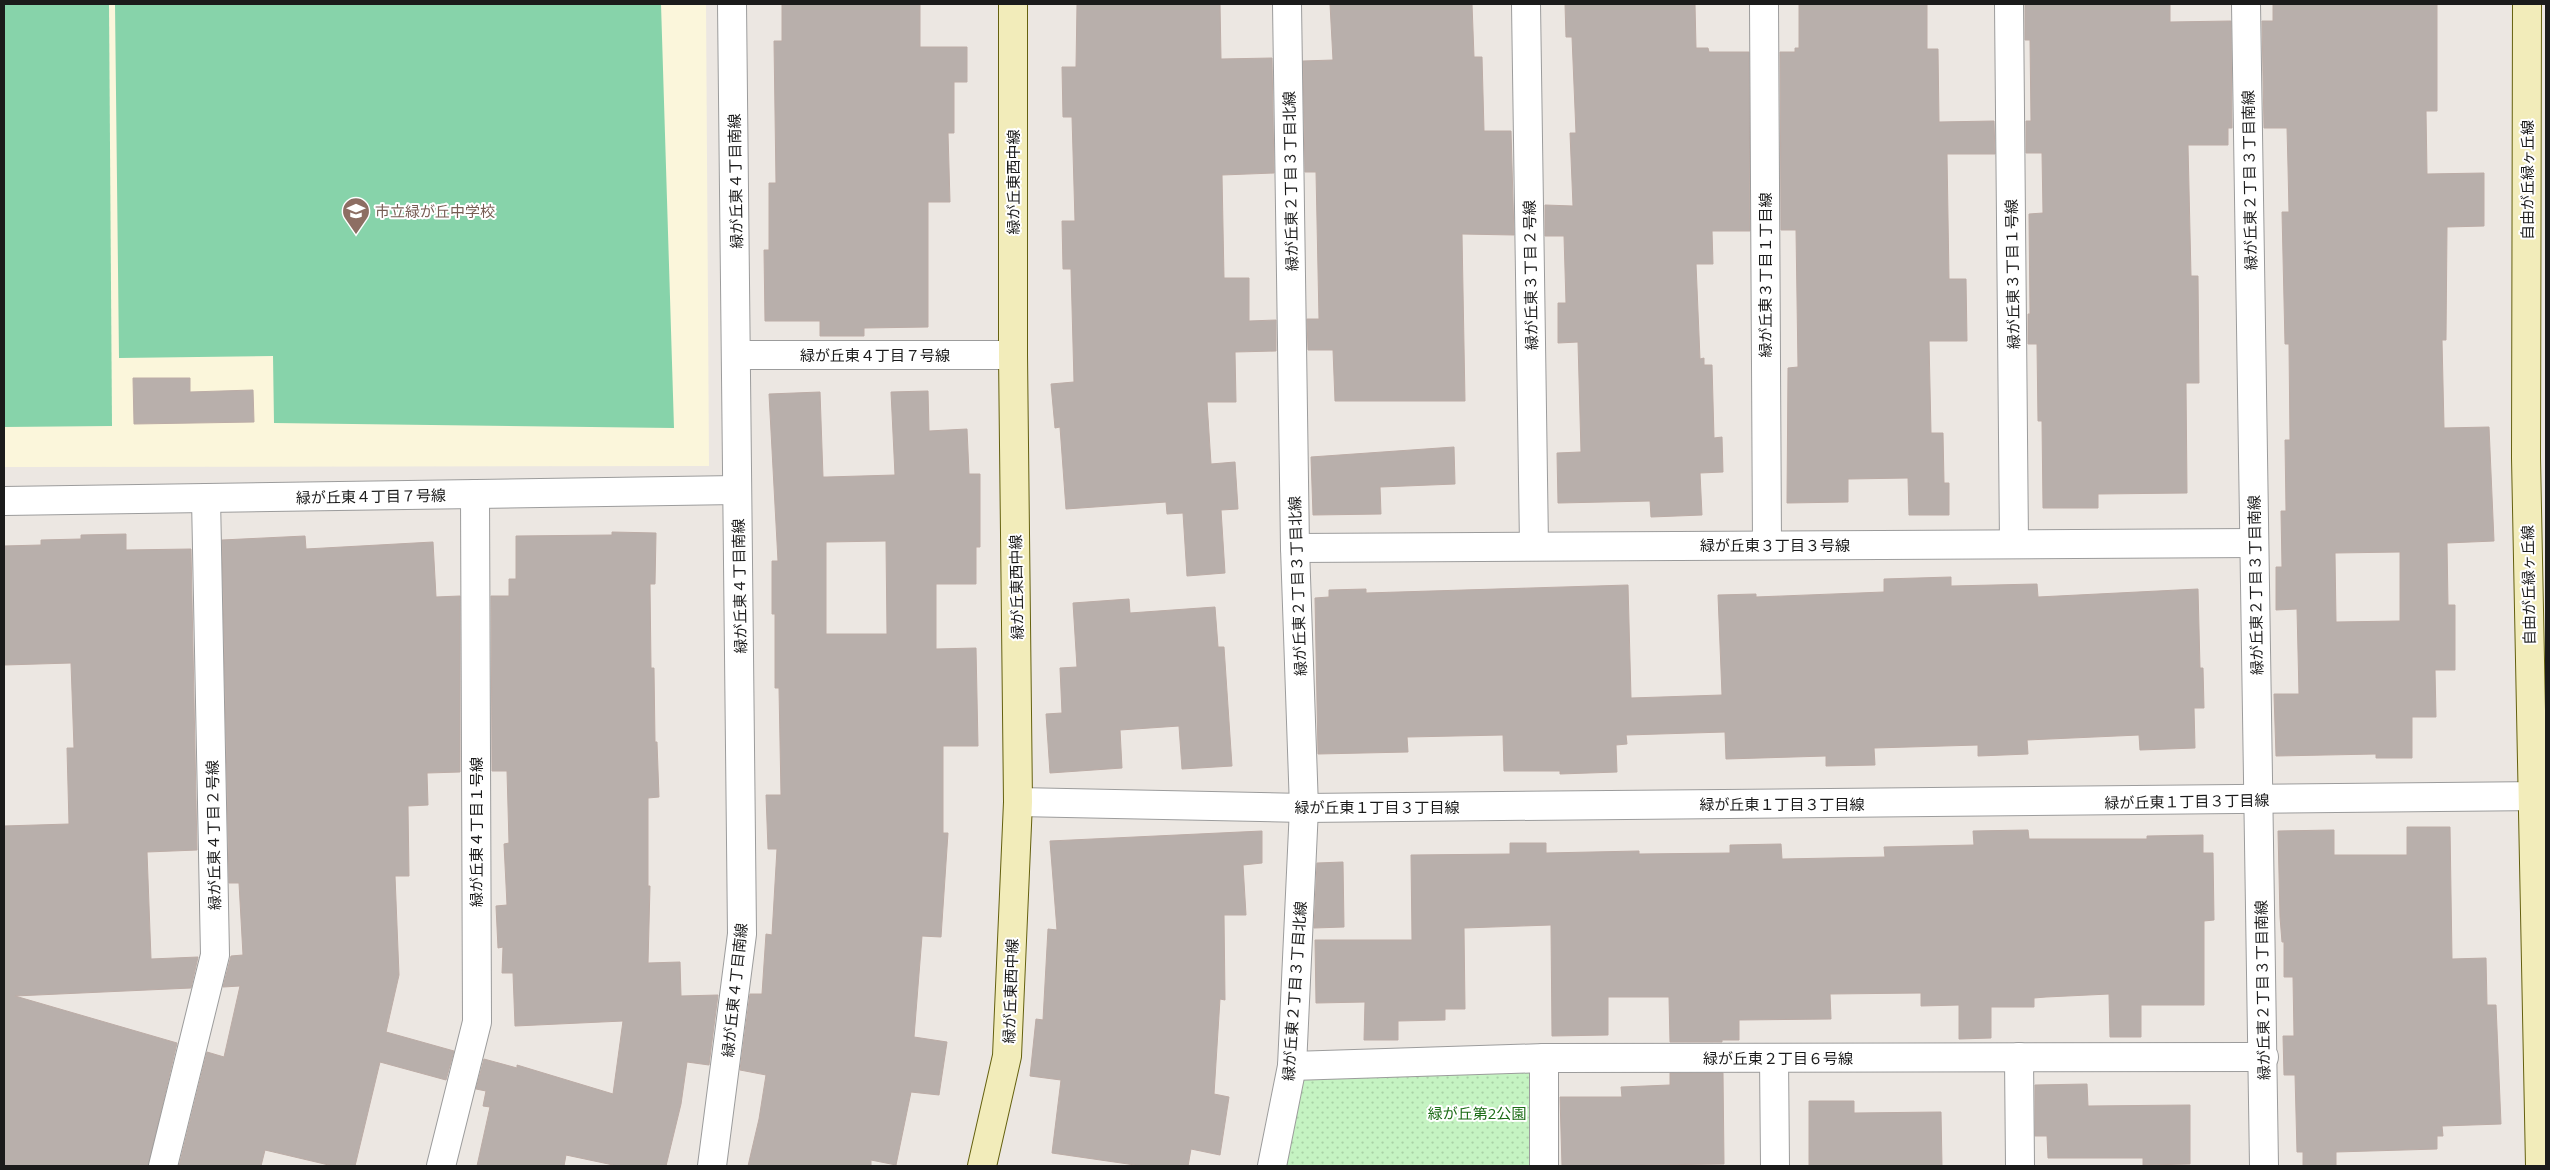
<svg xmlns="http://www.w3.org/2000/svg" width="2550" height="1170" viewBox="0 0 2550 1170" font-family="'Open Sans','Noto Sans JP',sans-serif">
<style>
.education{fill:#fbf6db}
.park{fill:url(#park-dots)}
.pitch{fill:#87d3aa}
.building{fill:#b8afab;stroke:#bcaca6;fill-rule:evenodd}
.lines{fill:none;stroke-linecap:round;stroke-linejoin:round}
.street-casing{stroke:#9c9c9c;stroke-width:30}
.secondary-casing{stroke:#65610f;stroke-width:30}
.street{stroke:#fff;stroke-width:28}
.secondary{stroke:#f2ecba;stroke-width:28}
.labels{text-anchor:middle;dominant-baseline:central;stroke-width:4;stroke-linejoin:round;paint-order:stroke}
.street-label{font-size:15px;fill:#1b1b1b;stroke:#fff}
.education-label{font-size:15px;fill:#785e54;stroke:#fff;text-anchor:start}
.park-label{font-size:15px;fill:#1c6c16;stroke:#fff}
</style>
<defs>
<pattern id="park-dots" width="8" height="8" patternUnits="userSpaceOnUse" patternTransform="scale(1.25)"><rect width="8" height="8" fill="#c5f3c2"/><path d="M2 2h.1M6 6h.1" fill="none" stroke="#a9d0a6" stroke-width="1.8" stroke-linecap="round"/></pattern>
</defs>
<rect width="100%" height="100%" fill="#ece7e2"/>
<path class="education" d="M 4,4 L 706,4 L 709,466 L 4,467 Z"/>
<path class="park" d="M 1544,1058 L 1544,1166 L 1272,1166 L 1292,1066 Z"/>
<g class="pitch">
<path d="M 4,4 L 109,4 L 112,426 L 4,427 Z"/>
<path d="M 115,4 L 661,4 L 674,428 L 274,423 L 273,356 L 119,358 Z"/>
</g>
<g class="building">
<path d="M 782,4 L 920,4 L 920,47 L 967,47 L 967,82 L 954,82 L 954,133 L 948,133 L 950,202 L 928,202 L 928,327 L 864,328 L 864,336 L 820,336 L 820,321 L 765,321 L 764,250 L 769,250 L 769,183 L 776,183 L 774,41 L 782,41 Z"/>
<path d="M 1077,4 L 1220,4 L 1221,59 L 1272,58 L 1274,173 L 1222,175 L 1224,278 L 1249,278 L 1249,321 L 1276,320 L 1276,351 L 1235,352 L 1236,402 L 1207,402 L 1211,464 L 1235,462 L 1238,509 L 1221,510 L 1225,573 L 1187,576 L 1183,513 L 1167,514 L 1166,502 L 1066,509 L 1060,427 L 1055,428 L 1051,384 L 1074,382 L 1071,269 L 1063,269 L 1062,221 L 1075,221 L 1072,117 L 1063,117 L 1062,67 L 1076,67 Z"/>
<path d="M 1330,4 L 1472,4 L 1474,57 L 1482,57 L 1484,131 L 1511,131 L 1514,235 L 1462,234 L 1465,401 L 1335,401 L 1333,350 L 1308,350 L 1307,319 L 1319,319 L 1316,172 L 1305,172 L 1303,61 L 1333,60 Z"/>
<path d="M 1565,4 L 1695,4 L 1696,48 L 1708,48 L 1709,52 L 1749,52 L 1750,231 L 1712,231 L 1713,264 L 1696,264 L 1700,359 L 1704,358 L 1704,365 L 1712,365 L 1714,438 L 1722,437 L 1723,472 L 1700,473 L 1702,515 L 1651,517 L 1650,501 L 1558,503 L 1557,453 L 1581,452 L 1578,342 L 1558,343 L 1558,303 L 1566,303 L 1564,236 L 1545,236 L 1545,205 L 1573,206 L 1570,133 L 1576,133 L 1572,37 L 1566,37 Z"/>
<path d="M 1799,4 L 1927,4 L 1927,49 L 1938,49 L 1939,122 L 1994,121 L 1995,154 L 1947,154 L 1949,279 L 1966,279 L 1967,341 L 1929,341 L 1931,433 L 1943,433 L 1944,483 L 1949,483 L 1949,515 L 1909,515 L 1908,478 L 1848,479 L 1848,502 L 1787,503 L 1788,368 L 1798,367 L 1796,230 L 1781,230 L 1780,52 L 1795,52 L 1795,48 L 1799,48 Z"/>
<path d="M 2025,4 L 2170,4 L 2170,22 L 2231,21 L 2232,128 L 2228,128 L 2228,145 L 2188,145 L 2191,276 L 2198,276 L 2199,383 L 2186,383 L 2187,493 L 2098,494 L 2098,508 L 2043,508 L 2042,421 L 2038,421 L 2037,344 L 2028,344 L 2028,314 L 2030,314 L 2029,214 L 2043,213 L 2042,153 L 2026,153 L 2026,121 L 2031,121 L 2030,40 L 2025,40 Z"/>
<path d="M 2273,4 L 2437,4 L 2437,111 L 2426,111 L 2427,174 L 2484,173 L 2484,226 L 2447,227 L 2446,340 L 2442,340 L 2444,428 L 2489,427 L 2494,541 L 2447,543 L 2448,605 L 2455,605 L 2455,670 L 2435,670 L 2436,717 L 2412,717 L 2412,758 L 2376,758 L 2376,754 L 2276,756 L 2274,694 L 2299,694 L 2297,609 L 2276,610 L 2276,567 L 2282,567 L 2281,511 L 2286,511 L 2285,440 L 2290,440 L 2289,344 L 2285,344 L 2282,212 L 2289,212 L 2288,167 L 2287,128 L 2264,128 L 2262,21 L 2273,21 ZM 2400,552 L 2400,621 L 2336,622 L 2335,553 Z"/>
<path d="M 133,378 L 190,378 L 190,392 L 253,390 L 254,422 L 134,424 Z"/>
<path d="M 928,391 L 929,431 L 967,429 L 969,474 L 980,474 L 980,547 L 976,547 L 976,584 L 936,584 L 936,649 L 976,648 L 978,746 L 943,746 L 943,833 L 948,833 L 941,937 L 922,936 L 914,1037 L 947,1042 L 939,1095 L 911,1092 L 896,1165 L 871,1160 L 871,1166 L 748,1166 L 759,1119 L 766,1075 L 740,1070 L 750,994 L 762,994 L 766,934 L 772,935 L 777,849 L 768,849 L 766,795 L 781,795 L 779,688 L 775,688 L 775,614 L 772,614 L 772,561 L 778,561 L 769,394 L 820,392 L 823,477 L 827,477 L 895,475 L 891,392 ZM 886,541 L 887,634 L 826,634 L 826,542 Z"/>
<path d="M 1454,447 L 1455,484 L 1380,487 L 1381,514 L 1313,515 L 1311,457 Z"/>
<path d="M 612,532 L 656,533 L 655,584 L 650,584 L 651,668 L 654,668 L 655,742 L 657,742 L 659,797 L 648,798 L 648,886 L 650,886 L 648,963 L 680,962 L 681,996 L 718,995 L 709,1065 L 687,1062 L 681,1104 L 666,1166 L 618,1166 L 566,1155 L 564,1166 L 477,1166 L 490,1107 L 483,1106 L 486,1091 L 476,1089 L 484,1059 L 517,1068 L 517,1065 L 613,1094 L 623,1021 L 515,1026 L 513,973 L 502,973 L 503,947 L 498,948 L 496,906 L 507,905 L 504,844 L 509,843 L 507,771 L 492,771 L 491,596 L 509,596 L 509,579 L 516,579 L 516,536 L 612,535 Z"/>
<path d="M 126,534 L 126,550 L 191,549 L 197,850 L 147,852 L 151,959 L 198,957 L 191,988 L 15,996 L 177,1043 L 148,1166 L 4,1166 L 4,826 L 69,824 L 67,748 L 74,748 L 71,663 L 4,665 L 4,546 L 41,545 L 41,540 L 81,539 L 81,535 Z"/>
<path d="M 305,536 L 306,549 L 433,542 L 436,597 L 460,596 L 460,772 L 427,773 L 428,805 L 408,806 L 409,876 L 395,876 L 399,975 L 386,1032 L 454,1051 L 446,1080 L 380,1062 L 355,1166 L 333,1166 L 265,1150 L 261,1166 L 179,1166 L 207,1052 L 224,1057 L 240,986 L 223,987 L 231,956 L 243,955 L 239,883 L 229,883 L 222,540 Z"/>
<path d="M 1951,577 L 1951,586 L 2037,584 L 2038,597 L 2198,589 L 2200,668 L 2203,668 L 2204,708 L 2194,708 L 2195,748 L 2140,750 L 2139,735 L 2027,740 L 2028,754 L 1978,756 L 1978,745 L 1874,748 L 1875,765 L 1826,766 L 1826,756 L 1726,759 L 1725,732 L 1626,735 L 1627,744 L 1616,745 L 1617,772 L 1560,774 L 1560,771 L 1504,771 L 1503,735 L 1407,737 L 1408,752 L 1318,754 L 1315,598 L 1329,597 L 1329,590 L 1366,589 L 1366,593 L 1628,585 L 1631,698 L 1722,695 L 1718,595 L 1756,594 L 1756,597 L 1884,592 L 1884,579 Z"/>
<path d="M 1129,599 L 1130,613 L 1215,607 L 1218,647 L 1224,647 L 1232,766 L 1182,769 L 1179,726 L 1120,730 L 1122,768 L 1050,773 L 1046,714 L 1062,713 L 1060,668 L 1077,667 L 1073,603 Z"/>
<path d="M 2407,827 L 2450,827 L 2452,959 L 2486,958 L 2487,1005 L 2496,1005 L 2501,1124 L 2442,1126 L 2443,1136 L 2437,1136 L 2437,1149 L 2336,1152 L 2336,1166 L 2303,1166 L 2303,1152 L 2297,1152 L 2295,1075 L 2284,1075 L 2283,1036 L 2294,1036 L 2293,977 L 2284,977 L 2284,942 L 2282,942 L 2280,917 L 2278,831 L 2334,830 L 2334,855 L 2407,855 Z"/>
<path d="M 2028,830 L 2029,839 L 2147,839 L 2147,836 L 2203,835 L 2203,853 L 2213,853 L 2214,920 L 2204,921 L 2204,1005 L 2141,1005 L 2141,1037 L 2110,1037 L 2109,994 L 2046,997 L 2034,998 L 2034,1007 L 1991,1007 L 1991,1038 L 1959,1039 L 1959,1005 L 1921,1006 L 1921,993 L 1830,994 L 1831,1019 L 1739,1020 L 1739,1040 L 1722,1040 L 1722,1042 L 1670,1042 L 1669,997 L 1608,997 L 1608,1035 L 1552,1036 L 1551,925 L 1464,928 L 1465,1009 L 1445,1009 L 1445,1020 L 1398,1021 L 1398,1040 L 1364,1040 L 1365,1002 L 1316,1003 L 1315,940 L 1412,940 L 1411,855 L 1510,854 L 1510,843 L 1546,843 L 1546,853 L 1639,851 L 1639,854 L 1730,853 L 1730,845 L 1781,844 L 1782,859 L 1885,857 L 1884,847 L 1974,845 L 1973,831 Z"/>
<path d="M 1262,831 L 1262,863 L 1243,865 L 1246,915 L 1224,915 L 1225,1000 L 1220,999 L 1214,1094 L 1229,1097 L 1220,1155 L 1191,1149 L 1188,1166 L 1142,1166 L 1052,1153 L 1061,1080 L 1030,1076 L 1036,1019 L 1043,1020 L 1048,929 L 1057,930 L 1050,841 Z"/>
<path d="M 1343,862 L 1344,927 L 1314,928 L 1317,863 Z"/>
<path d="M 1670,1073 L 1723,1073 L 1724,1164 L 1562,1166 L 1560,1097 L 1622,1097 L 1621,1087 L 1670,1085 Z"/>
<path d="M 2087,1084 L 2088,1106 L 2190,1105 L 2190,1164 L 2143,1165 L 2143,1158 L 2048,1158 L 2047,1136 L 2035,1136 L 2035,1085 Z"/>
<path d="M 1809,1101 L 1854,1101 L 1854,1113 L 1941,1112 L 1942,1166 L 1809,1166 Z"/>
</g>
<g class="lines">
<g class="street-casing">
<g id="street">
<path d="M 1526,4 L 1534,546"/>
<path d="M 1764,4 L 1767,545"/>
<path d="M 2009,4 L 2014,544"/>
<path d="M 2246,4 L 2264,1166"/>
<path d="M 737,355 L 1013,355"/>
<path d="M 4,501 L 737,490"/>
<path d="M 1295,548 L 2254,543"/>
<path d="M 1018,802 L 1304,808 L 2546,796"/>
<path d="M 2019,1057 L 2020,1166"/>
<path d="M 1544,1058 L 1544,1166"/>
<path d="M 1774,1058 L 1775,1166"/>
<path d="M 1292,1066 L 1544,1058 L 2264,1057"/>
<path d="M 163,1166 L 215,955 L 206,498"/>
<path d="M 441,1166 L 477,1022 L 475,494"/>
<path d="M 712,1166 L 742,934 L 732,4"/>
<path d="M 1272,1166 L 1292,1066 L 1304,808 L 1295,548 L 1287,4"/>
</g>
</g>
<g class="secondary-casing">
<g id="secondary">
<path d="M 2527,4 L 2526,458 L 2540,1166"/>
<path d="M 982,1166 L 1007,1056 L 1018,802 L 1013,355 L 1013,4"/>
</g>
</g>
<use href="#street" class="street"/>
<use href="#secondary" class="secondary"/>
</g>
<defs>
<g id="school-pin" transform="scale(1.4375)"><path d="M0 17L-7.5 6A9.5 9.5 0 1 1 7.5 6Z" fill="#8d6e63" stroke="#fff"/><path d="M0-5L7-2L0 1L-7-2ZM-4 1L0 2.5L4 1V4Q0 6-4 4Z" fill="#fff"/></g>
</defs>
<g fill-rule="evenodd">
<use href="#school-pin" x="356" y="211"/>
</g>
<g class="labels">
<g class="street-label">
<text transform="translate(2249 180) rotate(-91)">緑が丘東２丁目３丁目南線</text>
<text transform="translate(2527 180) rotate(-90)">自由が丘緑ヶ丘線</text>
<text transform="translate(735 181) rotate(-91)">緑が丘東４丁目南線</text>
<text transform="translate(1290 181) rotate(-91)">緑が丘東２丁目３丁目北線</text>
<text transform="translate(1013 182) rotate(-90)">緑が丘東西中線</text>
<text transform="translate(2012 274) rotate(-91)">緑が丘東３丁目１号線</text>
<text transform="translate(1530 275) rotate(-91)">緑が丘東３丁目２号線</text>
<text transform="translate(1765 275) rotate(-90)">緑が丘東３丁目１丁目線</text>
<text x="875" y="355">緑が丘東４丁目７号線</text>
<text transform="translate(371 496) rotate(-1)">緑が丘東４丁目７号線</text>
<text x="1775" y="545">緑が丘東３丁目３号線</text>
<text transform="translate(2255 585) rotate(-91)">緑が丘東２丁目３丁目南線</text>
<text transform="translate(2528 585) rotate(-91)">自由が丘緑ヶ丘線</text>
<text transform="translate(739 586) rotate(-91)">緑が丘東４丁目南線</text>
<text transform="translate(1297 586) rotate(-92)">緑が丘東２丁目３丁目北線</text>
<text transform="translate(1016 587) rotate(-91)">緑が丘東西中線</text>
<text transform="translate(2187 801) rotate(-1)">緑が丘東１丁目３丁目線</text>
<text x="1782" y="804">緑が丘東１丁目３丁目線</text>
<text x="1377" y="807">緑が丘東１丁目３丁目線</text>
<text transform="translate(476 832) rotate(-90)">緑が丘東４丁目１号線</text>
<text transform="translate(213 835) rotate(-91)">緑が丘東４丁目２号線</text>
<text transform="translate(734 990) rotate(-84)">緑が丘東４丁目南線</text>
<text transform="translate(2262 990) rotate(-91)">緑が丘東２丁目３丁目南線</text>
<text transform="translate(1010 991) rotate(-88)">緑が丘東西中線</text>
<text transform="translate(1294 991) rotate(-86)">緑が丘東２丁目３丁目北線</text>
<text x="1778" y="1058">緑が丘東２丁目６号線</text>
</g>
<g class="education-label">
<text x="375" y="211">市立緑が丘中学校</text>
</g>
<g class="park-label">
<text x="1477" y="1113">緑が丘第2公園</text>
</g>
</g>
<rect width="2550" height="1170" fill="none" stroke="#1b1b1b" stroke-width="10"/>
</svg>
